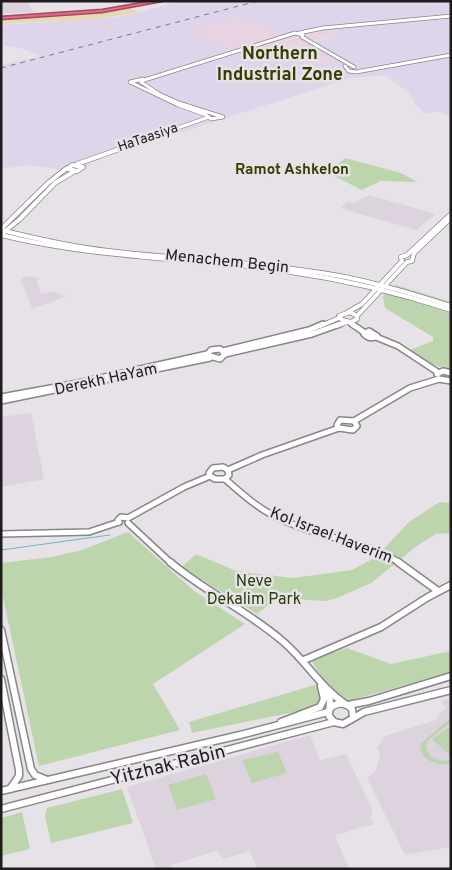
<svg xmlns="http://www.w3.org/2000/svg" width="452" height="870" viewBox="0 0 452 870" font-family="Overpass,sans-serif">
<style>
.commercial{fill:#e7d3e2}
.industrial{fill:#ded5ea;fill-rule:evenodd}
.built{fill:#ddd3de}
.green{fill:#bdd5ac}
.sand{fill:#e4dab5}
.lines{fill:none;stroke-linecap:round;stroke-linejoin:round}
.stream{stroke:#6cb8c5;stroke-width:1}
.secondary-far3-casing{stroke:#898589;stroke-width:4.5}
.secondary-far2-casing{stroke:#898589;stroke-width:5.5}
.secondary-far1-casing{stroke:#898589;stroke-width:8}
.secondary-casing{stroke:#898589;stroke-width:9}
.highway-casing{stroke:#a14d63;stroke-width:3}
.secondary-far3{stroke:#fff;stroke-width:3}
.secondary-far2{stroke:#fff;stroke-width:4}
.secondary-far1{stroke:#fff;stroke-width:5}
.secondary{stroke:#fff;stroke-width:6}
.highway{fill:#e86788;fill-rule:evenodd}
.rail{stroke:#7d7a7d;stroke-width:1;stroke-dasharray:5 5;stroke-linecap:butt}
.labels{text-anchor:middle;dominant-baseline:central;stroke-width:5;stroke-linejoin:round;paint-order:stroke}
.far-street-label{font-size:14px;fill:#1e1c1e;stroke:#e6e2e7}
.far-neighbourhood-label{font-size:15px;font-weight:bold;fill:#343e01;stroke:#e6e2e7}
.street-label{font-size:16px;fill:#1e1c1e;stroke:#e6e2e7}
.park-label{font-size:16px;fill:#253f07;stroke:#e6e2e7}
.far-district-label{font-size:18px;font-weight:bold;fill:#343e01;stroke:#e6e2e7}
.near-street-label{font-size:19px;fill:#1e1c1e;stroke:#e6e2e7}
</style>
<rect width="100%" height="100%" fill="#e6e2e7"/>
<path class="commercial" d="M 239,17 L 285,36 L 325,27 L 338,36 L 306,42 L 336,61 L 316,68 L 278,53 L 266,58 L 248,50 L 237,53 L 186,31 Z"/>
<path class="industrial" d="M 179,1 L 451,1 L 451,117 L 438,111 L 425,114 L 415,104 L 410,94 L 385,75 L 350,78 L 105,157 L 93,163 L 80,172 L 27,165 L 1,169 L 1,65 L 41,56 L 20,48 L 1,45 L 1,25 L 112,18 L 142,12 ZM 239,17 L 285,36 L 325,27 L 337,37 L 305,43 L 335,61 L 316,68 L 278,53 L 266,58 L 248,50 L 237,53 L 187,31 Z"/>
<g class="built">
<path d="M 1,1 L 26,1 L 34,12 L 1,14 Z"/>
<path d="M 369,195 L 436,214 L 416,230 L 340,208 L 348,201 L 353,203 Z"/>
<path d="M 25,276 L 40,278 L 37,281 L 41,294 L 51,291 L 66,296 L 50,303 L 32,308 L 21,280 Z"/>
<path d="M 31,413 L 44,479 L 1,487 L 1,417 Z"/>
<path d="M 451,698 L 451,847 L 405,855 L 367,778 L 376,771 L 380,755 L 377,748 L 385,736 L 436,720 L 443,710 L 447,709 L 441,701 Z"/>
<path d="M 310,735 L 320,760 L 346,754 L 373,811 L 370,817 L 374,824 L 335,835 L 349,869 L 258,869 L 249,851 L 224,859 L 216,851 L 171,865 L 172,869 L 156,869 L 127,787 Z"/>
</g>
<g class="green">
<path d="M 345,158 L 401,173 L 417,182 L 381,181 L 362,190 L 328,173 L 340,168 L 335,166 Z"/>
<path d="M 396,285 L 451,302 L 451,370 L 432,364 L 410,350 L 433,341 L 433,337 L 385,308 L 383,296 Z"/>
<path d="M 440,502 L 451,503 L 451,533 L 436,534 L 418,545 L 371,583 L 337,598 L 325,601 L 277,598 L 257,614 L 182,567 L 196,554 L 236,571 L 293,578 L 352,570 L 376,557 L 409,522 Z"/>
<path d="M 128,532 L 194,591 L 245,624 L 153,684 L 180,730 L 39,766 L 1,588 L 1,563 L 52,557 L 82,550 Z"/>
<path d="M 347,648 L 391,664 L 451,651 L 451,672 L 352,700 L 192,733 L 189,722 L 325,682 L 311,660 Z"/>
<path d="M 451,718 L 451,722 L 428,740 L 426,747 L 430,756 L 442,761 L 451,760 L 451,764 C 436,766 418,760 421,743 Z"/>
<path d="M 451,726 L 451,756 L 432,739 Z"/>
<path d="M 278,752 L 287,773 L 252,783 L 242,760 Z"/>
<path d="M 206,774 L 216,799 L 177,810 L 168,785 Z"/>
<path d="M 122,789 L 133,823 L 51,843 L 45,816 L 47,808 Z"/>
<path d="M 22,812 L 30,849 L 1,856 L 1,818 Z"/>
</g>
<path class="sand" d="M 131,8 L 141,12 L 98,19 L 1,24 L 1,19 Z"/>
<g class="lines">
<path class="stream" d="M 1,550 L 110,535"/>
<g class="secondary-far3-casing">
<g id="secondary-far3">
<path d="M 299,33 L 323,28 L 451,16"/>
<path d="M 345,66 L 349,71 L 356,72 L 451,55"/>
<path d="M 141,81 L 295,33 L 303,35 L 302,37 L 354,67"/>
<path d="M 141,82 L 159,94 L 179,103 L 223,117 L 211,119 L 206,115 L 178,105 L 130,82 L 143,79"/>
<path d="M 138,142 L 209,117"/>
</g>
</g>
<g class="secondary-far2-casing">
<g id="secondary-far2">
<path d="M 77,164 L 142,141"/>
<path d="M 72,165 L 83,167 L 77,171 L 68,169 Z"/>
<path d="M 1,229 L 48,183 L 67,168"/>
<path d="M 1,230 C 37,239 72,247 109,251 C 175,259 242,261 308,271 C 357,277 404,291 451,306"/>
<path d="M 4,232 L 20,219 L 55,183 L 75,171"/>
<path d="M 1,235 C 94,258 189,258 284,271 C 341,279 396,292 451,310"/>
<path d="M 402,261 L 401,257 L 407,255 L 451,214"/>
<path d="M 348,312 L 362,304 L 402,261"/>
<path d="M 350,312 L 357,316 L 357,319 L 351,322 L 342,320 L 339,316 Z"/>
<path d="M 357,316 L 407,262 L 412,261 L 414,253 L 451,218"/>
<path d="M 349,322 L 354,326"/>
<path d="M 320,326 L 339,318"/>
<path d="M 336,326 L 347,322"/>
</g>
</g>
<g class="secondary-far1-casing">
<g id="secondary-far1">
<path d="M 352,324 L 365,333"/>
<path d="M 369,331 L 377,336 C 372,339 368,338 364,334 Z"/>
<path d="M 376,337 L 398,346 L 439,373"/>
<path d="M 220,349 L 225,354 L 220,359 L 207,355 L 211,350 Z"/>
<path d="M 223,351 L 309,330 L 323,324"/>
<path d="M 225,354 L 312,334 L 340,324"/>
<path d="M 437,374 L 443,371 L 451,373"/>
<path d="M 439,379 L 451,381"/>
<path d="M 1,397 L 78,383 L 207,354"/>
<path d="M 1,401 L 210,358"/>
<path d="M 354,421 L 410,388 L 439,379"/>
<path d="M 339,428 L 353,430 L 357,426 L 354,421"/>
<path d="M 339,428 L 337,425 L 340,420 L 354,421"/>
<path d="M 228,470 L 262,455 L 339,428"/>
<path d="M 210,476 L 215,479 L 225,479 L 229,475 L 228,470"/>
<path d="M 210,476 L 209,473 L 213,468 L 223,467 L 228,470"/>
<path d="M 225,479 C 243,495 262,512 285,521 C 322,538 365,541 400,563"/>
<path d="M 128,518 L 184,487 L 210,476"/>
<path d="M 119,522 L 118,520 L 121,517 L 128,518"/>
<path d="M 128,523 L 171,563"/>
<path d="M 1,534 L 89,532 L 119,522"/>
</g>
</g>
<g class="secondary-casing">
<g id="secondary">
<path d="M 170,562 C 204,591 246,610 280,639 C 304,658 319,686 345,704"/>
<path d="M 398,562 L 438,591"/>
<path d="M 1,630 L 31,769 L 35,775 L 47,780"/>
<path d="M 304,660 L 381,627 L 428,597 L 451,585"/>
<path d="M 1,679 L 19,770 L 19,776 L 10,789"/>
<path d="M 327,692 L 330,700 L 329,716 L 334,722 L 343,724 L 364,712 L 451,690"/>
<path d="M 348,705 L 369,701 L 451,676"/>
<path d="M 330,708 C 338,702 345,702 352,709 L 353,717"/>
<path d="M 281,722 L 320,707 L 324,699 L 321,686"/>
<path d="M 1,791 L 240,735 L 328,712"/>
<path d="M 1,809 L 334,722"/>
</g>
</g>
<g class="highway-casing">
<path id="highway" d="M 154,1 L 162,1 L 102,12 L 1,19 L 1,17 L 102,10 Z"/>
</g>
<use href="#secondary-far3" class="secondary-far3"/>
<use href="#secondary-far2" class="secondary-far2"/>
<use href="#secondary-far1" class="secondary-far1"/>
<use href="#secondary" class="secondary"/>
<use href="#highway" class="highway"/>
<path class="rail" d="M 1,68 L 258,1"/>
</g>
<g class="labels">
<g class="far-street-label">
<text transform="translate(148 138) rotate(-19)">HaTaasiya</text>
</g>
<g class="far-neighbourhood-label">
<text x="292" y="170">Ramot Ashkelon</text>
</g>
<g class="street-label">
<text transform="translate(227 262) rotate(6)">Menachem Begin</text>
<text transform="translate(106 380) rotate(-12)">Derekh HaYam</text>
<text transform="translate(331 536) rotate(21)">Kol Israel Haverim</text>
</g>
<g class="park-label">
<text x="254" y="582">Neve<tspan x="254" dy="18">Dekalim Park</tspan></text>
</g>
<g class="far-district-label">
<text x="280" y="54">Northern<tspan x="280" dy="21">Industrial Zone</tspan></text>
</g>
<g class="near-street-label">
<text transform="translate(168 766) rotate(-14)">Yitzhak Rabin</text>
</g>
</g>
<rect width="452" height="870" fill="none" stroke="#1e1c1e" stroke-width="5"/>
</svg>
